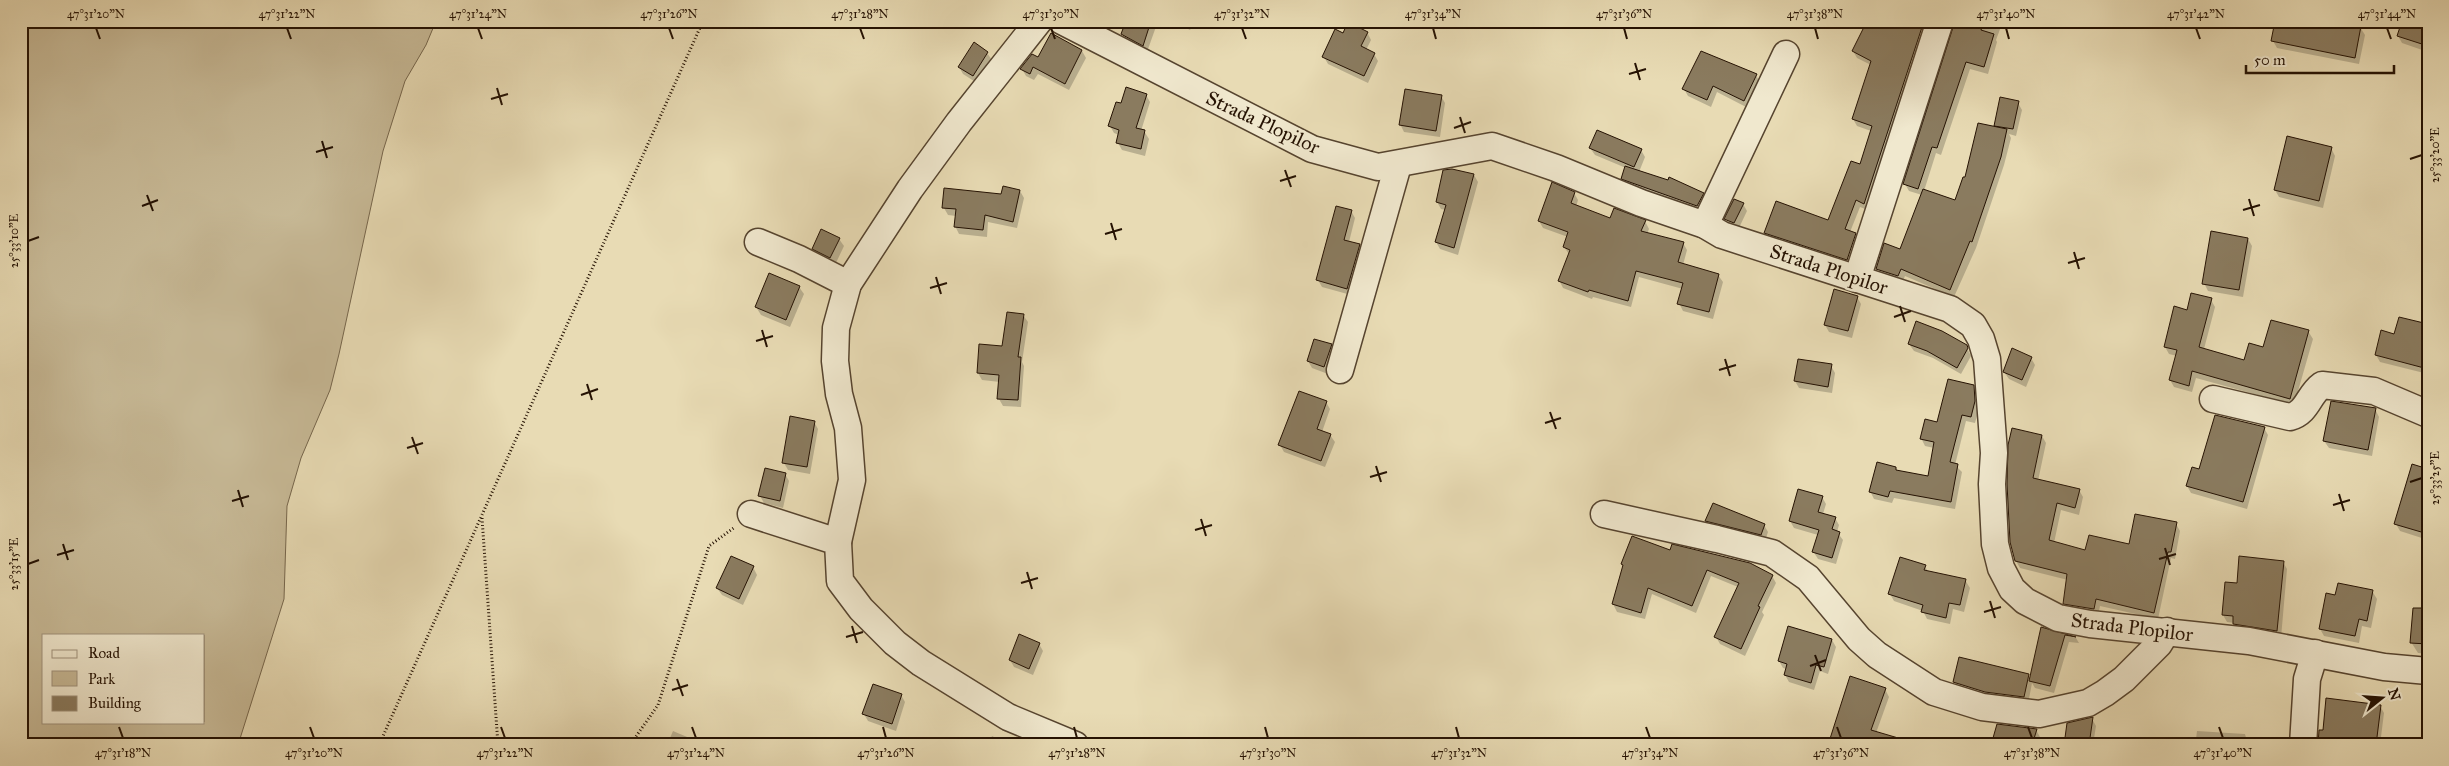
<svg xmlns="http://www.w3.org/2000/svg" width="2449" height="766" viewBox="0 0 2449 766" font-family="'IM FELL Great Primer',serif">
<style>
.green{fill:#c7b996;stroke:#76664c;fill-rule:evenodd}
.shadow{fill:#0003}
.building{fill:#8a7b5f;stroke:#251203}
.lines{fill:none;stroke-linecap:round;stroke-linejoin:round}
.minor-casing{stroke:#56442f;stroke-width:29}
.path{stroke:#251203;stroke-width:3;stroke-dasharray:1 2.5;stroke-linecap:butt}
.minor{stroke:#f0e8ce;stroke-width:26}
.ticks{fill:none;stroke:#251203;stroke-width:2}
.labels{text-anchor:middle;dominant-baseline:central;stroke-width:5;stroke-linejoin:round;paint-order:stroke}
.street-label{font-size:20px;fill:#251203;stroke:#f0e8ce}
.neatline{fill:none;stroke:#251203;stroke-width:2}
.ticks-label{font-size:12px;text-anchor:middle;fill:#251203}
</style>
<rect width="100%" height="100%" fill="#e8dbb4"/>
<filter id="stains"><feTurbulence type="fractalNoise" baseFrequency=".004" numOctaves="4"/><feColorMatrix values="0 0 0 0 .2 0 0 0 0 .09 0 0 0 0 .02 0 0 0 .5 -.17"/></filter>
<radialGradient id="worn" r=".72"><stop offset=".6" stop-color="#630" stop-opacity="0"/><stop offset="1" stop-color="#630" stop-opacity=".3"/></radialGradient>
<path class="green" d="M 21,21 L 436,21 L 426,45 L 405,81 L 383,151 L 339,354 L 330,390 L 301,458 L 287,506 L 284,599 L 238,745 L 21,745 ZM 44,635 L 204,635 L 204,722 L 44,722 Z"/>
<g class="shadow">
<path d="M 1127,21 L 1158,21 L 1147,52 L 1127,42 L 1123,34 Z"/>
<path d="M 1174,21 L 1195,21 L 1190,30 Z"/>
<path d="M 1881,21 L 1924,21 L 1927,30 L 1868,210 L 1860,207 L 1850,232 L 1855,234 L 1859,242 L 1851,266 L 1770,240 L 1765,233 L 1829,222 L 1860,166 L 1871,131 L 1857,126 L 1853,119 L 1871,65 L 1857,58 L 1853,51 Z"/>
<path d="M 1957,21 L 2003,21 L 1996,40 L 1997,42 L 1988,74 L 1970,69 L 1941,155 L 1936,153 L 1924,191 L 1956,201 L 1966,179 L 1997,128 L 1995,125 L 2018,103 L 2022,110 L 2016,136 L 2009,134 L 2011,138 L 2004,165 L 1976,248 L 1954,297 L 1905,276 L 1902,283 L 1882,276 L 1877,268 L 1901,251 L 1922,195 L 1909,191 L 1905,184 Z"/>
<path d="M 2428,21 L 2428,52 L 2402,43 L 2398,36 Z"/>
<path d="M 2360,27 L 2365,35 L 2359,64 L 2277,48 L 2273,41 Z"/>
<path d="M 1367,32 L 1371,40 L 1366,50 L 1374,54 L 1378,61 L 1368,83 L 1328,64 L 1324,57 L 1343,35 Z"/>
<path d="M 1082,51 L 1086,58 L 1069,90 L 1038,74 L 1034,80 L 1026,76 L 1022,69 L 1039,59 Z"/>
<path d="M 987,53 L 992,60 L 977,83 L 963,74 L 959,67 Z"/>
<path d="M 1756,75 L 1760,83 L 1748,108 L 1717,92 L 1711,107 L 1688,96 L 1684,89 Z"/>
<path d="M 1146,95 L 1150,102 L 1141,131 L 1144,131 L 1149,139 L 1145,156 L 1122,150 L 1118,143 L 1119,135 L 1114,133 L 1110,126 L 1122,105 Z"/>
<path d="M 1441,96 L 1445,103 L 1440,137 L 1404,132 L 1400,124 Z"/>
<path d="M 1590,148 L 1641,150 L 1645,157 L 1639,172 L 1703,194 L 1707,201 L 1701,213 L 1627,186 L 1623,178 L 1626,168 L 1595,155 Z"/>
<path d="M 2331,148 L 2335,156 L 2323,208 L 2279,197 L 2275,190 Z"/>
<path d="M 1474,175 L 1478,182 L 1458,255 L 1440,249 L 1436,242 L 1446,210 L 1441,209 L 1437,202 Z"/>
<path d="M 1020,191 L 1024,198 L 1017,228 L 988,222 L 987,237 L 959,234 L 955,226 L 956,216 L 948,215 L 944,208 Z"/>
<path d="M 1574,193 L 1578,200 L 1576,207 L 1610,220 L 1645,221 L 1649,229 L 1647,234 L 1683,243 L 1687,250 L 1683,265 L 1718,275 L 1723,282 L 1713,319 L 1683,311 L 1679,303 L 1683,289 L 1639,277 L 1631,307 L 1593,297 L 1592,299 L 1563,288 L 1559,280 L 1569,254 L 1564,247 L 1568,237 L 1543,228 L 1539,221 Z"/>
<path d="M 1743,204 L 1747,211 L 1738,230 L 1730,226 L 1726,219 Z"/>
<path d="M 1351,211 L 1355,218 L 1349,242 L 1359,245 L 1363,252 L 1351,295 L 1322,287 L 1318,280 Z"/>
<path d="M 839,239 L 844,246 L 835,265 L 817,256 L 813,249 Z"/>
<path d="M 2248,239 L 2252,246 L 2243,297 L 2208,291 L 2204,283 Z"/>
<path d="M 799,287 L 804,294 L 790,327 L 761,315 L 756,307 Z"/>
<path d="M 1857,297 L 1861,304 L 1852,338 L 1829,332 L 1825,325 Z"/>
<path d="M 2211,300 L 2215,307 L 2204,349 L 2245,361 L 2264,349 L 2308,331 L 2313,339 L 2294,405 L 2196,378 L 2192,392 L 2174,387 L 2170,380 L 2177,356 L 2169,354 L 2165,347 L 2188,311 Z"/>
<path d="M 1023,315 L 1028,322 L 1022,362 L 1024,366 L 1021,407 L 1003,406 L 999,399 L 1000,382 L 982,380 L 978,373 L 1003,347 Z"/>
<path d="M 2428,326 L 2428,374 L 2380,362 L 2376,355 L 2395,335 Z"/>
<path d="M 1909,344 L 1966,346 L 1971,356 L 1961,374 L 1933,358 L 1914,351 Z"/>
<path d="M 1331,345 L 1335,353 L 1328,374 L 1312,368 L 1308,361 Z"/>
<path d="M 2031,358 L 2035,365 L 2026,387 L 2009,379 L 2004,372 Z"/>
<path d="M 1831,366 L 1835,373 L 1832,393 L 1799,388 L 1795,381 Z"/>
<path d="M 1973,387 L 1977,394 L 1979,409 L 1975,423 L 1966,421 L 1955,465 L 1962,472 L 1955,509 L 1894,498 L 1892,503 L 1874,499 L 1870,491 L 1895,468 L 1897,471 L 1929,477 L 1934,448 L 1925,446 L 1921,438 L 1938,424 Z"/>
<path d="M 1326,402 L 1330,409 L 1322,432 L 1330,435 L 1335,442 L 1325,467 L 1284,452 L 1280,445 Z"/>
<path d="M 2375,409 L 2379,417 L 2372,456 L 2329,448 L 2324,441 Z"/>
<path d="M 814,422 L 818,429 L 810,474 L 788,470 L 784,463 Z"/>
<path d="M 2264,428 L 2268,435 L 2247,509 L 2191,493 L 2187,486 L 2200,471 Z"/>
<path d="M 2042,436 L 2046,443 L 2038,481 L 2079,490 L 2083,497 L 2079,515 L 2061,510 L 2054,543 L 2086,551 L 2130,546 L 2176,524 L 2180,531 L 2175,559 L 2171,558 L 2158,619 L 2100,606 L 2098,616 L 2068,611 L 2064,603 L 2068,580 L 2020,568 L 2016,561 Z"/>
<path d="M 2428,470 L 2428,540 L 2400,531 L 2396,524 Z"/>
<path d="M 785,474 L 789,481 L 783,508 L 764,503 L 760,496 Z"/>
<path d="M 1822,497 L 1826,504 L 1823,514 L 1835,518 L 1839,525 L 1837,532 L 1843,540 L 1836,564 L 1818,559 L 1813,551 L 1818,535 L 1794,528 L 1790,521 Z"/>
<path d="M 1707,521 L 1764,525 L 1768,532 L 1765,541 L 1711,528 Z"/>
<path d="M 1670,551 L 1772,576 L 1776,583 L 1762,612 L 1764,615 L 1745,656 L 1720,644 L 1716,637 L 1738,587 L 1711,576 L 1696,613 L 1652,594 L 1645,619 L 1617,612 L 1613,604 L 1624,566 L 1622,564 Z"/>
<path d="M 2283,562 L 2287,569 L 2281,638 L 2238,631 L 2234,623 L 2227,622 L 2223,615 L 2238,585 Z"/>
<path d="M 1925,566 L 1928,572 L 1965,580 L 1970,588 L 1964,612 L 1953,609 L 1950,624 L 1927,619 L 1923,611 L 1894,601 L 1890,594 Z"/>
<path d="M 753,567 L 757,575 L 743,605 L 722,595 L 717,588 Z"/>
<path d="M 2372,591 L 2377,599 L 2371,628 L 2362,626 L 2359,643 L 2324,636 L 2320,629 L 2336,596 Z"/>
<path d="M 2428,610 L 2428,654 L 2418,653 L 2411,642 Z"/>
<path d="M 2042,629 L 2076,638 L 2079,643 L 2069,642 L 2054,693 L 2035,688 L 2032,683 L 2028,704 L 1959,689 L 1954,682 L 2028,675 L 2031,680 Z"/>
<path d="M 1832,640 L 1836,647 L 1828,674 L 1820,671 L 1814,690 L 1789,682 L 1785,675 L 1787,669 L 1783,668 L 1779,661 Z"/>
<path d="M 1039,644 L 1043,651 L 1033,675 L 1014,667 L 1010,660 Z"/>
<path d="M 1885,689 L 1889,697 L 1876,733 L 1829,745 Z"/>
<path d="M 901,695 L 905,702 L 896,731 L 868,721 L 864,714 Z"/>
<path d="M 2380,706 L 2384,713 L 2380,745 L 2318,745 L 2324,732 Z"/>
<path d="M 2092,719 L 2096,726 L 2093,745 L 2065,745 Z"/>
<path d="M 2036,730 L 2040,737 L 2038,745 L 1992,745 Z"/>
<path d="M 673,731 L 706,745 L 667,745 Z"/>
<path d="M 2197,731 L 2245,734 L 2248,745 L 2182,745 L 2183,738 L 2196,739 Z"/>
<path d="M 992,736 L 1010,745 L 988,745 Z"/>
</g>
<g class="building">
<path d="M 1126,21 L 1151,21 L 1143,46 L 1121,34 Z"/>
<path d="M 1867,21 L 1924,21 L 1864,204 L 1856,200 L 1845,229 L 1856,233 L 1847,260 L 1764,233 L 1776,201 L 1828,220 L 1851,161 L 1860,164 L 1872,126 L 1852,119 L 1871,61 L 1852,51 Z"/>
<path d="M 1955,21 L 1984,21 L 1981,30 L 1994,34 L 1984,67 L 1966,62 L 1937,148 L 1932,147 L 1918,189 L 1903,184 Z"/>
<path d="M 2275,21 L 2336,21 L 2361,26 L 2355,58 L 2271,41 Z"/>
<path d="M 2402,21 L 2428,21 L 2428,46 L 2397,36 Z"/>
<path d="M 1348,22 L 1368,32 L 1361,46 L 1375,53 L 1364,76 L 1322,57 L 1335,29 L 1343,33 Z"/>
<path d="M 1051,33 L 1082,50 L 1065,84 L 1033,67 L 1030,74 L 1020,69 L 1032,54 L 1038,57 Z"/>
<path d="M 974,42 L 988,52 L 973,76 L 958,67 Z"/>
<path d="M 1701,51 L 1757,74 L 1744,101 L 1713,86 L 1707,100 L 1682,89 Z"/>
<path d="M 1126,87 L 1147,94 L 1136,128 L 1145,130 L 1141,149 L 1116,143 L 1119,130 L 1108,126 L 1116,102 L 1121,103 Z"/>
<path d="M 1405,89 L 1442,95 L 1436,131 L 1399,125 Z"/>
<path d="M 2000,97 L 2019,101 L 2013,129 L 1994,126 Z"/>
<path d="M 1978,123 L 2007,129 L 2001,157 L 1972,242 L 1970,241 L 1950,290 L 1901,269 L 1898,276 L 1876,269 L 1884,243 L 1900,249 L 1923,189 L 1955,200 L 1963,177 L 1965,177 Z"/>
<path d="M 1597,130 L 1642,149 L 1634,167 L 1589,148 Z"/>
<path d="M 2287,136 L 2332,147 L 2319,201 L 2274,190 Z"/>
<path d="M 1625,166 L 1668,180 L 1669,177 L 1704,193 L 1697,206 L 1621,179 Z"/>
<path d="M 1452,169 L 1474,174 L 1454,248 L 1435,242 L 1446,205 L 1436,202 L 1443,170 Z"/>
<path d="M 1552,182 L 1575,192 L 1571,203 L 1610,218 L 1614,208 L 1646,220 L 1641,231 L 1684,242 L 1678,262 L 1719,274 L 1709,312 L 1677,304 L 1683,283 L 1636,271 L 1628,301 L 1589,290 L 1588,292 L 1558,281 L 1570,250 L 1563,247 L 1568,232 L 1538,221 Z"/>
<path d="M 1003,186 L 1020,190 L 1013,222 L 985,215 L 983,230 L 954,227 L 956,209 L 942,208 L 944,188 L 1001,194 Z"/>
<path d="M 1734,199 L 1744,203 L 1734,223 L 1724,219 Z"/>
<path d="M 1336,206 L 1352,210 L 1344,240 L 1360,244 L 1347,289 L 1316,280 Z"/>
<path d="M 821,229 L 840,238 L 830,258 L 812,249 Z"/>
<path d="M 2211,231 L 2248,238 L 2239,290 L 2202,284 Z"/>
<path d="M 769,273 L 800,286 L 786,320 L 755,307 Z"/>
<path d="M 1834,289 L 1858,296 L 1848,331 L 1824,325 Z"/>
<path d="M 2191,293 L 2212,298 L 2199,347 L 2244,360 L 2249,343 L 2263,347 L 2271,320 L 2309,330 L 2290,399 L 2192,371 L 2189,386 L 2169,380 L 2177,350 L 2164,347 L 2174,306 L 2187,310 Z"/>
<path d="M 1007,312 L 1024,314 L 1018,357 L 1021,357 L 1018,400 L 997,399 L 999,375 L 977,373 L 979,344 L 1002,346 Z"/>
<path d="M 2399,317 L 2428,324 L 2428,369 L 2375,355 L 2381,330 L 2394,334 Z"/>
<path d="M 1916,321 L 1942,331 L 1967,345 L 1968,348 L 1957,368 L 1927,351 L 1908,344 Z"/>
<path d="M 1314,339 L 1332,344 L 1324,367 L 1307,361 Z"/>
<path d="M 2012,348 L 2032,357 L 2022,380 L 2003,372 Z"/>
<path d="M 1798,359 L 1832,364 L 1828,387 L 1794,381 Z"/>
<path d="M 1948,379 L 1974,385 L 1975,401 L 1971,417 L 1962,415 L 1950,462 L 1958,464 L 1951,502 L 1890,491 L 1888,497 L 1869,492 L 1877,462 L 1896,467 L 1896,470 L 1928,476 L 1934,442 L 1920,439 L 1925,419 L 1937,422 Z"/>
<path d="M 1299,391 L 1327,401 L 1317,429 L 1331,434 L 1321,461 L 1278,445 Z"/>
<path d="M 2331,401 L 2376,408 L 2368,450 L 2323,441 Z"/>
<path d="M 2215,415 L 2265,427 L 2243,502 L 2186,486 L 2192,467 L 2199,469 Z"/>
<path d="M 790,416 L 815,421 L 807,467 L 782,463 Z"/>
<path d="M 2012,428 L 2042,435 L 2033,478 L 2080,489 L 2075,508 L 2057,503 L 2049,540 L 2085,550 L 2089,535 L 2129,544 L 2135,514 L 2177,522 L 2171,552 L 2168,552 L 2154,613 L 2096,599 L 2094,609 L 2063,604 L 2067,574 L 2015,561 L 2010,542 L 2007,484 L 2008,445 Z"/>
<path d="M 2412,464 L 2428,469 L 2428,534 L 2394,524 Z"/>
<path d="M 765,468 L 786,473 L 780,501 L 758,496 Z"/>
<path d="M 1798,489 L 1823,496 L 1818,512 L 1836,517 L 1832,529 L 1840,532 L 1832,558 L 1812,552 L 1819,530 L 1789,521 Z"/>
<path d="M 1713,503 L 1765,524 L 1761,535 L 1705,521 Z"/>
<path d="M 1632,536 L 1670,550 L 1672,544 L 1750,563 L 1773,575 L 1758,606 L 1760,607 L 1741,649 L 1714,637 L 1739,583 L 1707,570 L 1692,606 L 1648,588 L 1641,613 L 1612,604 L 1623,565 L 1621,564 Z"/>
<path d="M 731,556 L 754,566 L 739,599 L 716,588 Z"/>
<path d="M 2239,556 L 2284,561 L 2277,631 L 2233,624 L 2233,616 L 2222,615 L 2225,582 L 2237,583 Z"/>
<path d="M 1900,557 L 1926,565 L 1924,570 L 1966,579 L 1960,605 L 1949,603 L 1946,618 L 1921,612 L 1923,605 L 1888,594 Z"/>
<path d="M 2338,583 L 2373,590 L 2367,621 L 2359,619 L 2355,636 L 2319,629 L 2326,593 L 2335,595 Z"/>
<path d="M 2413,608 L 2428,608 L 2428,644 L 2410,643 Z"/>
<path d="M 1788,626 L 1832,639 L 1824,667 L 1816,665 L 1811,683 L 1784,675 L 1787,664 L 1778,661 Z"/>
<path d="M 2041,627 L 2076,637 L 2065,635 L 2050,686 L 2029,681 Z"/>
<path d="M 1019,634 L 1040,643 L 1029,669 L 1009,660 Z"/>
<path d="M 1959,657 L 2029,674 L 2024,697 L 1985,692 L 1953,682 Z"/>
<path d="M 1850,676 L 1886,688 L 1871,730 L 1905,740 L 1904,745 L 1828,745 Z"/>
<path d="M 873,684 L 902,694 L 892,724 L 862,714 Z"/>
<path d="M 2326,698 L 2381,705 L 2376,745 L 2318,745 L 2319,730 L 2323,730 Z"/>
<path d="M 2093,717 L 2089,745 L 2064,745 L 2067,723 Z"/>
<path d="M 1997,724 L 2037,729 L 2032,745 L 1991,745 Z"/>
</g>
<g class="lines">
<g class="minor-casing">
<g id="minor">
<path d="M 1062,21 L 1312,149 L 1378,167 L 1492,146 L 1556,168 L 1641,203 L 1705,225 L 1722,235 L 1950,309 L 1973,325 L 1981,339 L 1987,359 L 1994,453 L 1992,484 L 1995,544 L 2001,568 L 2012,589 L 2025,601 L 2058,618 L 2090,624 L 2249,641 L 2384,667 L 2428,671"/>
<path d="M 1705,225 L 1786,54"/>
<path d="M 758,242 L 799,259 L 848,284"/>
<path d="M 1857,279 L 1940,21"/>
<path d="M 1340,370 L 1398,165"/>
<path d="M 2213,399 L 2290,417 C 2308,412 2308,395 2322,385 L 2374,391 L 2428,414"/>
<path d="M 751,514 L 838,542 L 840,581 L 861,609 L 895,643 L 921,663 L 1008,717 L 1075,745"/>
<path d="M 1604,514 L 1717,539 L 1772,553 L 1808,578 L 1859,639 L 1877,655 L 1934,692 L 1982,707 L 2039,714 L 2088,703 L 2105,693 L 2124,679 L 2159,644 L 2167,631"/>
<path d="M 838,542 L 852,480 L 848,428 L 839,394 L 835,361 L 836,328 L 848,284 L 910,189 L 959,122 L 1039,21"/>
<path d="M 2303,745 L 2307,679 L 2315,653"/>
</g>
</g>
<g class="path">
<path d="M 482,518 L 498,745"/>
<path d="M 379,745 L 703,21"/>
<path d="M 630,745 L 658,705 L 709,546 L 735,527"/>
</g>
<use href="#minor" class="minor"/>
</g>
<path class="ticks" d="M 96,28 L 100,39M 287,28 L 291,39M 478,28 L 482,39M 669,28 L 673,39M 860,28 L 864,39M 1051,28 L 1055,39M 1242,28 L 1246,39M 1433,28 L 1436,39M 1624,28 L 1627,39M 1815,28 L 1818,39M 2006,28 L 2009,39M 2196,28 L 2200,39M 2387,28 L 2391,39M 1635,63 L 1640,80M 1629,74 L 1646,69M 497,88 L 502,105M 491,99 L 508,94M 1460,117 L 1465,133M 1454,128 L 1471,122M 322,141 L 327,158M 316,152 L 333,147M 2410,159 L 2422,155M 1285,170 L 1291,187M 1280,181 L 1296,176M 147,195 L 153,211M 2249,199 L 2254,216M 142,206 L 158,200M 2243,210 L 2260,205M 1111,223 L 1116,240M 1105,234 L 1122,229M 28,241 L 39,237M 2074,252 L 2079,269M 2068,263 L 2085,258M 936,277 L 941,294M 930,288 L 947,283M 1900,306 L 1905,322M 1894,317 L 1911,311M 762,330 L 767,347M 756,341 L 773,336M 1725,359 L 1730,376M 1719,370 L 1736,365M 587,384 L 592,400M 581,395 L 598,389M 1550,412 L 1556,429M 1545,423 L 1561,418M 412,437 L 418,454M 407,448 L 423,443M 1376,466 L 1381,482M 1370,477 L 1387,472M 2410,482 L 2422,478M 238,490 L 243,507M 2339,494 L 2344,511M 232,501 L 249,496M 2333,505 L 2350,500M 1201,519 L 1206,536M 1195,530 L 1212,525M 63,544 L 68,560M 2165,548 L 2170,565M 57,555 L 74,550M 2159,559 L 2176,554M 28,564 L 39,560M 1027,572 L 1032,589M 1021,583 L 1038,578M 1990,601 L 1995,618M 1984,612 L 2001,607M 852,626 L 857,643M 846,637 L 863,632M 1815,655 L 1821,671M 1810,666 L 1826,660M 677,679 L 683,696M 672,690 L 688,685M 119,727 L 123,738M 310,727 L 314,738M 501,727 L 505,738M 692,727 L 696,738M 883,727 L 886,738M 1074,727 L 1077,738M 1265,727 L 1268,738M 1456,727 L 1459,738M 1646,727 L 1650,738M 1837,727 L 1841,738M 2028,727 L 2032,738M 2219,727 L 2223,738"/>
<g class="labels">
<g class="street-label">
<text transform="translate(1263 122) rotate(25)">Strada Plopilor</text>
<text transform="translate(1829 269) rotate(18)">Strada Plopilor</text>
<text transform="translate(2132 627) rotate(7)">Strada Plopilor</text>
</g>
</g>
<rect width="2449" height="766" fill="none" stroke="#e8dbb4" stroke-width="55"/>
<rect x="42" y="634" width="162" height="90" fill="#f0e8ce" stroke="#9f927d"/>
<rect x="52" y="650" width="25" height="8" fill="#f0e8ce" stroke="#9f927d"/>
<text x="88" y="658" font-size="15" fill="#251203">Road</text>
<rect x="52" y="671" width="25" height="15" fill="#c7b996" stroke="#9f927d"/>
<text x="88" y="684" font-size="15" fill="#251203">Park</text>
<rect x="52" y="696" width="25" height="15" fill="#8a7b5f" stroke="#9f927d"/>
<text x="88" y="708" font-size="15" fill="#251203">Building</text>
<g transform="translate(2382 698) rotate(73)" stroke="#f0e8ce" stroke-width="4" paint-order="stroke">
<path d="M0-4L9 19L0 12L-9 19Z" fill="#251203"/>
<text y="-8" font-size="14" font-weight="bold" text-anchor="middle" fill="#251203">N</text>
</g>
<path d="M2246 65v8h148v-8" fill="none" stroke="#251203" stroke-width="2.5"/>
<text x="2254" y="65" font-size="15" fill="#251203" stroke="#f0e8ce" stroke-width="4" paint-order="stroke">50 m</text>
<rect x="28" y="28" width="2394" height="710" class="neatline"/>
<g class="ticks-label">
<text x="96" y="18">47°31'20"N</text>
<text x="287" y="18">47°31'22"N</text>
<text x="478" y="18">47°31'24"N</text>
<text x="669" y="18">47°31'26"N</text>
<text x="860" y="18">47°31'28"N</text>
<text x="1051" y="18">47°31'30"N</text>
<text x="1242" y="18">47°31'32"N</text>
<text x="1433" y="18">47°31'34"N</text>
<text x="1624" y="18">47°31'36"N</text>
<text x="1815" y="18">47°31'38"N</text>
<text x="2006" y="18">47°31'40"N</text>
<text x="2196" y="18">47°31'42"N</text>
<text x="2387" y="18">47°31'44"N</text>
<text transform="translate(2435 155) rotate(-90)" y="4">25°33'20"E</text>
<text transform="translate(14 241) rotate(-90)" y="4">25°33'10"E</text>
<text transform="translate(2435 478) rotate(-90)" y="4">25°33'25"E</text>
<text transform="translate(14 564) rotate(-90)" y="4">25°33'15"E</text>
<text x="123" y="757">47°31'18"N</text>
<text x="314" y="757">47°31'20"N</text>
<text x="505" y="757">47°31'22"N</text>
<text x="696" y="757">47°31'24"N</text>
<text x="886" y="757">47°31'26"N</text>
<text x="1077" y="757">47°31'28"N</text>
<text x="1268" y="757">47°31'30"N</text>
<text x="1459" y="757">47°31'32"N</text>
<text x="1650" y="757">47°31'34"N</text>
<text x="1841" y="757">47°31'36"N</text>
<text x="2032" y="757">47°31'38"N</text>
<text x="2223" y="757">47°31'40"N</text>
</g>
<rect width="100%" height="100%" filter="url(#stains)"/>
<rect width="100%" height="100%" fill="url(#worn)"/>
</svg>
